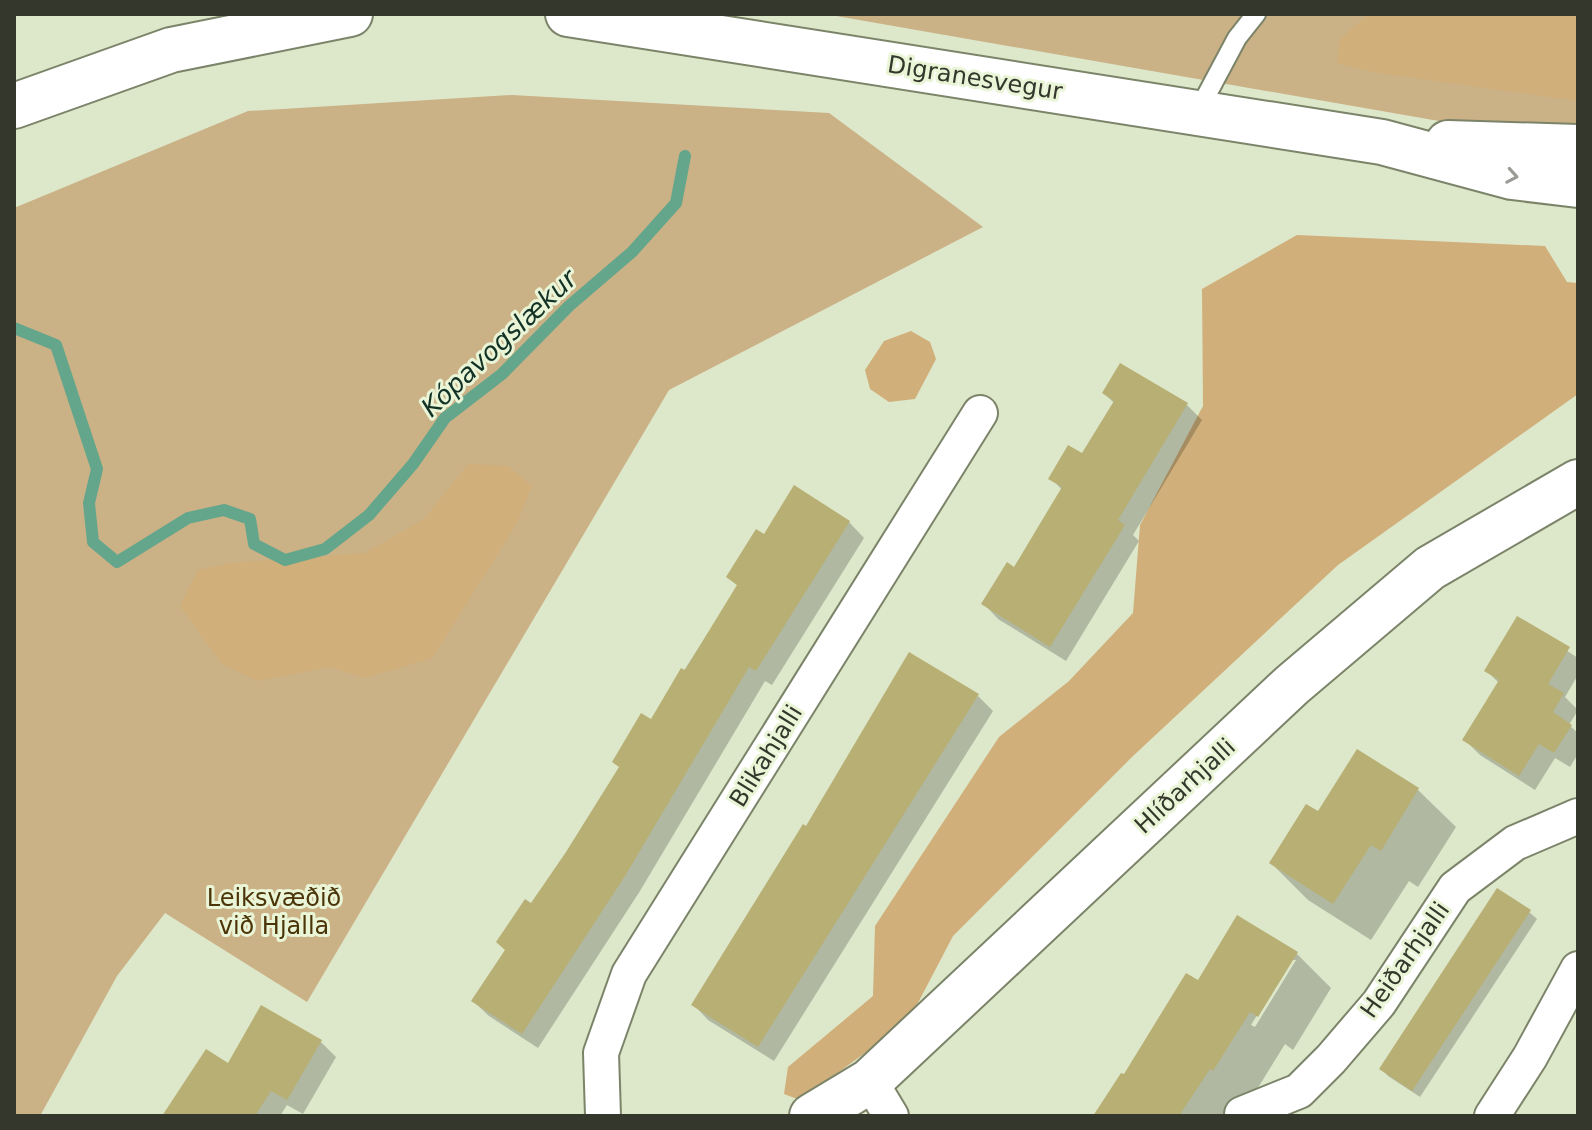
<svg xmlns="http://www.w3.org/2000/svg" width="1592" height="1130" viewBox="0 0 1592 1130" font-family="'DejaVu Sans',sans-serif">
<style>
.green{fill:#cbb186}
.forest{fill:#d0af7a}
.shadow{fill:#0003;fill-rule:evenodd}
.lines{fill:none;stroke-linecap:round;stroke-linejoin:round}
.stream{stroke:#64a68b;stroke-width:12}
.building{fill:#b8af74}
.lane-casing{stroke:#7b8469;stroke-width:22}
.street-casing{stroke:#7b8469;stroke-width:38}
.secondary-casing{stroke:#7b8469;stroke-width:48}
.lane{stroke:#fff;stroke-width:18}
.street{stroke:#fff;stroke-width:34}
.secondary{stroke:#fff;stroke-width:44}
.oneway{stroke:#9a9c96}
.labels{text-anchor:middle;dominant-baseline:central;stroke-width:6;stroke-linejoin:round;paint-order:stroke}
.street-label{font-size:24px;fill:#34382c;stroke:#eaf5d7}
.park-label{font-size:24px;fill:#4b3508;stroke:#eaf5d7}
.water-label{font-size:26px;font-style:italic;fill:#123226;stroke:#eaf5d7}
</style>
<rect width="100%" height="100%" fill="#dde7ca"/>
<g class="green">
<path d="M 825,14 L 1578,14 L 1578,131 L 1456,124 Z"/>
<path d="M 512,95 L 829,113 L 983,227 L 669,390 L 307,1002 L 165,913 L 117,976 L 40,1116 L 14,1116 L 14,208 L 248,111 Z"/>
</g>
<g class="forest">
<path d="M 1369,14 L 1578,14 L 1578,101 L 1373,72 L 1337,63 L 1340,39 Z"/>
<path d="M 1297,235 L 1545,246 L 1567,282 L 1578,283 L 1578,394 L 1338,565 L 1133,756 L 953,936 L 908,1022 L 800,1100 L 784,1094 L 788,1067 L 873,996 L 875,926 L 999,737 L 1069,681 L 1133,613 L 1140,525 L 1203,406 L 1202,289 Z"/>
<path d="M 911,331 L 930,342 L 936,359 L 915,399 L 889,402 L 870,389 L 865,370 L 884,341 Z"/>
<path d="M 468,464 L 508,466 L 532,486 L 516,525 L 432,658 L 365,678 L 330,667 L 258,681 L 222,664 L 180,606 L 198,570 L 230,563 L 365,553 L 424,519 Z"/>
</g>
<g class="shadow">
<path d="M 1104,393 L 1187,405 L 1202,420 L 1133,535 L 1139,541 L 1066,661 L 998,619 L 983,603 L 1015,570 L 1062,490 L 1051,478 L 1082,456 L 1114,403 Z"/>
<path d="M 795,488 L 849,522 L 864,538 L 772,685 L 765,681 L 640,891 L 538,1048 L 489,1016 L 473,1001 L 738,586 L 729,577 L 765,537 Z"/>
<path d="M 1518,619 L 1578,658 L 1578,675 L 1565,697 L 1578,710 L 1569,725 L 1578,733 L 1578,754 L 1570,767 L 1555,758 L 1535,790 L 1480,755 L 1464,739 L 1499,683 L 1487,671 Z"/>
<path d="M 978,696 L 993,711 L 774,1061 L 708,1020 L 693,1004 Z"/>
<path d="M 1358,752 L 1418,790 L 1456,827 L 1418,887 L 1409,881 L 1371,940 L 1308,900 L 1271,863 L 1319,814 Z"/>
<path d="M 1529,912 L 1537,919 L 1420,1097 L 1388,1076 L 1381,1068 Z"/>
<path d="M 1238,918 L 1297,954 L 1331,988 L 1293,1050 L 1285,1044 L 1248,1104 L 1236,1116 L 1095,1116 L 1199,983 ZM 1291,960 L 1296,960 L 1255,1027 L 1251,1025 Z"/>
<path d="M 321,1042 L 336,1057 L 303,1114 L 287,1105 L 280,1116 L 177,1116 L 228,1066 Z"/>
</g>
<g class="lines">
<path class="stream" d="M 14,328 L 56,345 L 97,469 L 89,503 L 93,542 L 117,562 L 188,518 L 224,510 L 250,519 L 254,544 L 285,560 L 325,549 L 369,515 L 413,464 L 445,418 L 502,374 L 569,306 L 632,252 L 676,203 L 685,156"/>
</g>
<g class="building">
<path d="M 1120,363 L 1188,403 L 1118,520 L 1125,525 L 1050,647 L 981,604 L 1007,562 L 1014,567 L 1062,487 L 1048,479 L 1068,445 L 1082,453 L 1114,401 L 1102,393 Z"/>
<path d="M 794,485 L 850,521 L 756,671 L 749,667 L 625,876 L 522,1034 L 471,1001 L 505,950 L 496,942 L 525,899 L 531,903 L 566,852 L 619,767 L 612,762 L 641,713 L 651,719 L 681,668 L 685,670 L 737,585 L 726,577 L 756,529 L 764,534 Z"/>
<path d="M 1517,616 L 1570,647 L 1548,684 L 1564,693 L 1553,712 L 1572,725 L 1554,753 L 1539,744 L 1519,776 L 1462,740 L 1499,680 L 1484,671 Z"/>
<path d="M 909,652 L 979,694 L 758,1047 L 691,1005 L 803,824 L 806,826 Z"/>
<path d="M 1357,749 L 1419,788 L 1381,851 L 1371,845 L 1333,904 L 1269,863 L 1306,804 L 1318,811 Z"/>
<path d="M 1497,888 L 1531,910 L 1412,1091 L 1379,1069 Z"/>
<path d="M 1237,915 L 1298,952 L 1258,1017 L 1250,1012 L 1213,1071 L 1210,1069 L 1179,1116 L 1093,1116 L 1121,1073 L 1124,1074 L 1186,973 L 1198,980 Z"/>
<path d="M 261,1005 L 322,1040 L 287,1100 L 271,1091 L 255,1116 L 162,1116 L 206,1049 L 228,1063 Z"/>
</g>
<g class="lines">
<g class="lane-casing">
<path id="lane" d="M 1197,113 L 1237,38 L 1256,14"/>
</g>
<g class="street-casing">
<g id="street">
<path d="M 870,1081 L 891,1116"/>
<path d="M 1242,1114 L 1299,1091 L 1331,1059 L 1379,1003 L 1455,888 L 1515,843 L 1578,816"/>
<path d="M 603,1116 L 601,1053 L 629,974 L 980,413"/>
<path d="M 1492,1116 L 1530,1057 L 1578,969"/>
</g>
</g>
<g class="secondary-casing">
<g id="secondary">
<path d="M 568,14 L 1382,142 L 1512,177 L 1578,185"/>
<path d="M 14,106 L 171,50 L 350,14"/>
<path d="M 1448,143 L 1578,147"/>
<path d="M 812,1116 L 870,1081 L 1292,685 L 1430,568 L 1578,482"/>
</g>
</g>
<use href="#lane" class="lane"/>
<use href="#street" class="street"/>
<use href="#secondary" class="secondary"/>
</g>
<defs><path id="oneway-chevron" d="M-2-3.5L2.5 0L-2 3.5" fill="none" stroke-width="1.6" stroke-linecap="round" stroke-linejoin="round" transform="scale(2)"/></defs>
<use class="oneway" href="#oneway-chevron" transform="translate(1512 176) rotate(10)"/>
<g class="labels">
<g class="street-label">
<text transform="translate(975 78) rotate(9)">Digranesvegur</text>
<text transform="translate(766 756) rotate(-58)">Blikahjalli</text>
<text transform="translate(1185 786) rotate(-43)">Hlíðarhjalli</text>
<text transform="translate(1405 960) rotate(-55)">Heiðarhjalli</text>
</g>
<g class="park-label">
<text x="274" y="898">Leiksvæðið<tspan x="274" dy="28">við Hjalla</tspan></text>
</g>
<g class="water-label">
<text transform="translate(499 343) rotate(-43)">Kópavogslækur</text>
</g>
</g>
<rect width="1592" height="1130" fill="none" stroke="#34382c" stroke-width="32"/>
</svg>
